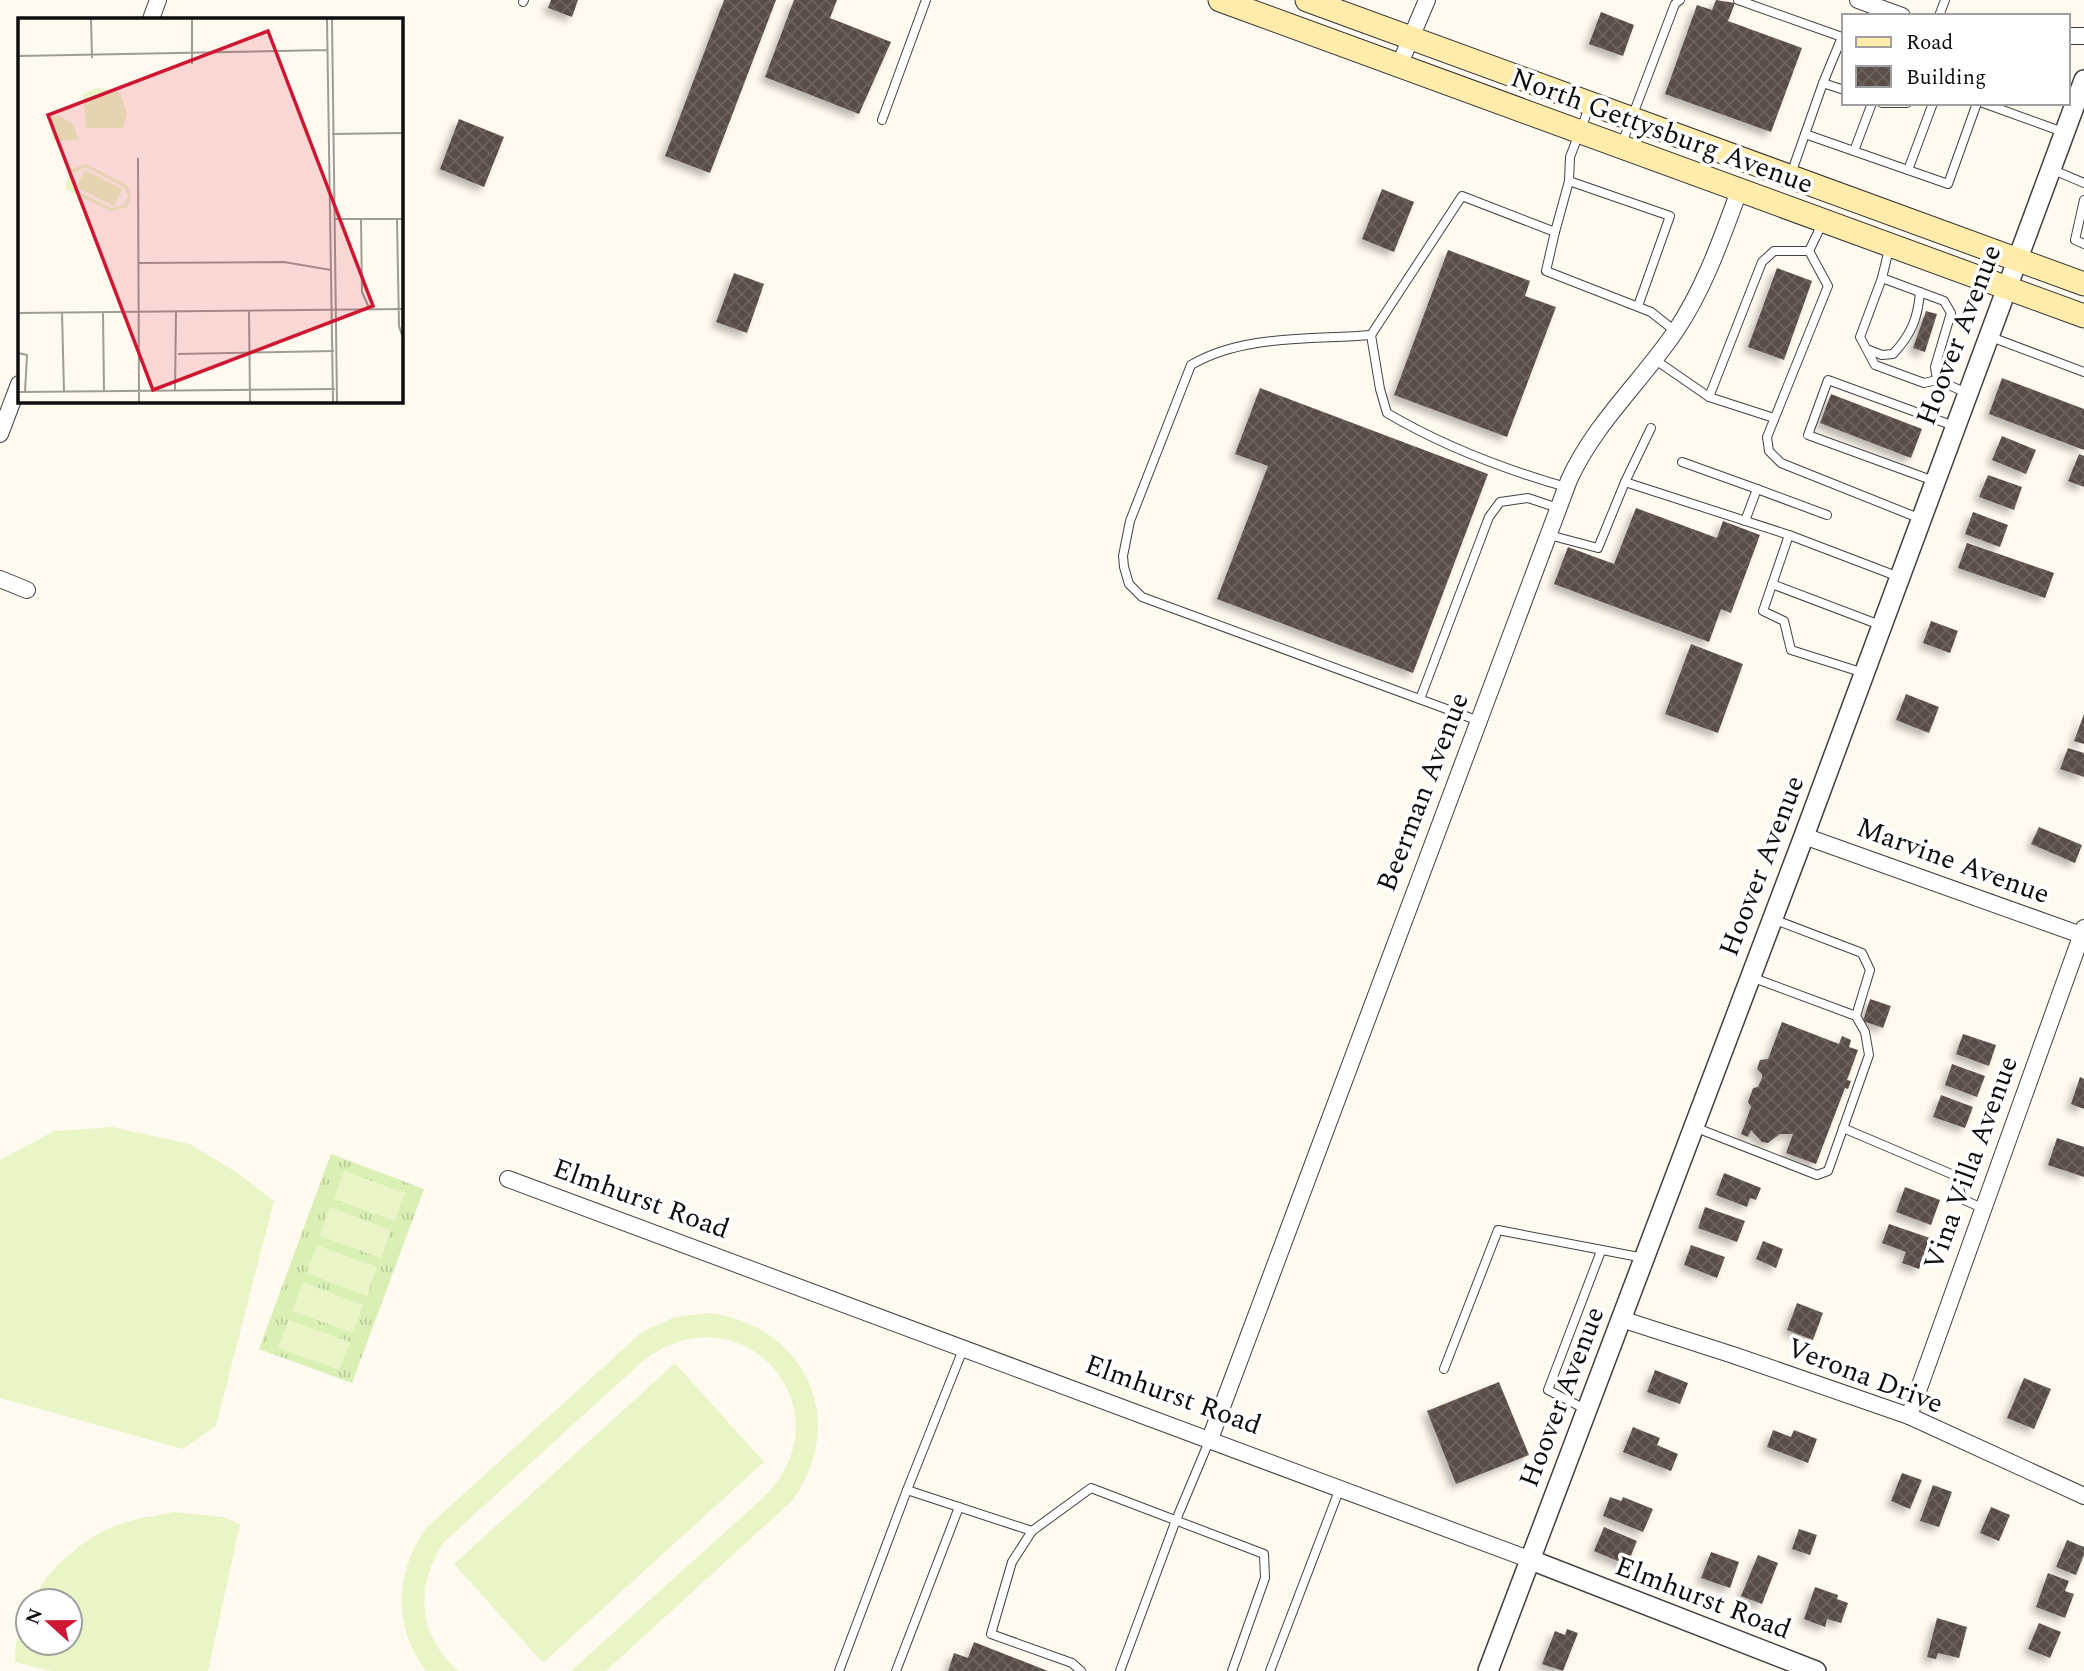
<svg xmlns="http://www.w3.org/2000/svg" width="2084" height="1671" viewBox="0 0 2084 1671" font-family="Spectral,serif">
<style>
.grass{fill:url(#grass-tufts)}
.pitch{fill:#eaf5c7}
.building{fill:url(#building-cross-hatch);filter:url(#shadow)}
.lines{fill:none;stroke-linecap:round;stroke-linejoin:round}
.service-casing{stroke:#414141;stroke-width:10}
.minor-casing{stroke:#414141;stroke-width:18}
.tertiary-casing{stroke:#414141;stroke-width:22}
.secondary-casing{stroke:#303030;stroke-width:25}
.service{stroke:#fff;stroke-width:8}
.minor{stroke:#fff;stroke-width:16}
.tertiary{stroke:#fff;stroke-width:19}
.secondary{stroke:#ffecab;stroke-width:23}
.labels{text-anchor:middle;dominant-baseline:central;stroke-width:7;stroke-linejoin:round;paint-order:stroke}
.street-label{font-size:28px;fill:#0e0e0e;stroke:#fff}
.inset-road{fill:none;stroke:#9f9c96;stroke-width:2}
.view{fill:#cf1633;fill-opacity:0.15;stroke:#cf1633;stroke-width:3.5}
.inset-edge{fill:none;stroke:#0e0e0e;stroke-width:3.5}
</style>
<defs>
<pattern id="grass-tufts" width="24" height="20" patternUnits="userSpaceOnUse" patternTransform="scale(1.75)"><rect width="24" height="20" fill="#d9efb4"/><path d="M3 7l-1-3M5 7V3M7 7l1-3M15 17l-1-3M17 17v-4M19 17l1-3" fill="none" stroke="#b9cc9a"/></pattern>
<pattern id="building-cross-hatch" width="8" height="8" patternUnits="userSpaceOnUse" patternTransform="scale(1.75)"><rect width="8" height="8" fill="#594e49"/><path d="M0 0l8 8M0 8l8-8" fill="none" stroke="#6c635f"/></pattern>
<filter id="shadow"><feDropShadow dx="-5" dy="5" stdDeviation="3.5" flood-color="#0004"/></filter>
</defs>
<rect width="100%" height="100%" fill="#fffaf0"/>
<path class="grass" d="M 331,1154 L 424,1189 L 352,1383 L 259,1349 Z"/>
<g class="pitch">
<path d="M 113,1127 L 190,1144 L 236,1172 L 274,1201 L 216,1426 L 183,1449 L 0,1398 L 0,1160 L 54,1131 Z"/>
<path d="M 344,1171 L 405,1193 L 395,1221 L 334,1199 Z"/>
<path d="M 330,1207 L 391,1230 L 381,1258 L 320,1236 Z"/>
<path d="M 317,1245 L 377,1267 L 367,1296 L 306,1273 Z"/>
<path d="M 303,1282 L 363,1305 L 353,1333 L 292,1311 Z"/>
<path d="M 710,1313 C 806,1326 849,1420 793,1500 L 606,1671 L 571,1671 L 765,1496 C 850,1409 742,1286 644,1360 L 444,1542 C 414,1587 418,1634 458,1671 L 426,1671 C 392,1626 395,1573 426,1528 L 642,1332 L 675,1317 Z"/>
<path d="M 289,1320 L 350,1342 L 339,1370 L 278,1348 Z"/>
<path d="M 675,1363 L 764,1462 L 543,1663 L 454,1564 Z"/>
<path d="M 173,1512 L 224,1517 L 240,1524 L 208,1671 L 51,1671 L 15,1662 L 16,1643 L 28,1613 L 28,1643 L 70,1643 L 70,1601 L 33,1601 C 46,1569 87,1535 120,1524 C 136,1518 156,1516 173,1512 Z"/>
</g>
<g class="building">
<path d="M 551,0 L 578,0 L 572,17 L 548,8 Z"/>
<path d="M 724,0 L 776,0 L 710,173 L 665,156 Z"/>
<path d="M 794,0 L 837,0 L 830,18 L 891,42 L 859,114 L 765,77 Z"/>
<path d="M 1716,0 L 1735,3 L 1728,21 L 1802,48 L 1771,132 L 1665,94 L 1697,5 L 1712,10 Z"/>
<path d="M 1601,12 L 1634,25 L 1623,56 L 1589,44 Z"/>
<path d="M 459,119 L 504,137 L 484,187 L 440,169 Z"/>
<path d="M 1382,189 L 1414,202 L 1394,252 L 1362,239 Z"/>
<path d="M 1448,250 L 1530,281 L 1525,296 L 1556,307 L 1507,437 L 1394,395 Z"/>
<path d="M 1777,268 L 1812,281 L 1784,360 L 1748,347 Z"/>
<path d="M 734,273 L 764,284 L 747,333 L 716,322 Z"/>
<path d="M 1926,311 L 1937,314 L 1925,352 L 1913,348 Z"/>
<path d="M 2002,378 L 2084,409 L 2084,450 L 1989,414 Z"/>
<path d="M 1260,388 L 1488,474 L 1413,673 L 1217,599 L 1268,466 L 1235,454 Z"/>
<path d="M 1831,394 L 1922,429 L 1911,458 L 1820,423 Z"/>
<path d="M 2002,436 L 2036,450 L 2026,474 L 1992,460 Z"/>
<path d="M 2079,454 L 2084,456 L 2084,487 L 2068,481 Z"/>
<path d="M 1988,475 L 2022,487 L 2014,510 L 1979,497 Z"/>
<path d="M 1636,508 L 1717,538 L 1723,521 L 1760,535 L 1731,613 L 1721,609 L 1709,642 L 1554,584 L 1568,547 L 1614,564 Z"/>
<path d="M 1973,512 L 2008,525 L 2000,547 L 1965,534 Z"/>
<path d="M 1967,543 L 2054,573 L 2045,598 L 1958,568 Z"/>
<path d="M 1931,621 L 1958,631 L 1950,653 L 1923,643 Z"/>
<path d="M 1691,644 L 1743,664 L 1718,733 L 1665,714 Z"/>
<path d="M 1906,694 L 1939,707 L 1929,733 L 1896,720 Z"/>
<path d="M 2084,714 L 2084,744 L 2074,741 Z"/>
<path d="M 2068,748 L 2084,753 L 2084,777 L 2060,769 Z"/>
<path d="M 2039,827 L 2082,845 L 2075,863 L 2031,844 Z"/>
<path d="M 1870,999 L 1891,1006 L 1883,1028 L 1863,1021 Z"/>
<path d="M 1782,1022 L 1839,1044 L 1842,1036 L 1851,1040 L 1849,1047 L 1858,1050 L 1847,1080 L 1851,1081 L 1848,1089 L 1845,1088 L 1816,1164 L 1786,1153 L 1793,1134 L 1780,1134 L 1768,1143 L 1762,1142 L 1751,1130 L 1748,1137 L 1741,1134 L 1751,1107 L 1748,1102 L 1753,1088 L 1758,1087 L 1762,1078 L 1762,1074 L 1757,1069 L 1760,1060 L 1768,1059 Z"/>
<path d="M 1963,1034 L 1996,1045 L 1989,1066 L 1956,1054 Z"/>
<path d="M 1952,1064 L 1985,1076 L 1977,1097 L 1945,1085 Z"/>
<path d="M 2080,1077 L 2084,1079 L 2084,1109 L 2071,1104 Z"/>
<path d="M 1941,1095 L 1973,1107 L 1965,1128 L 1933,1117 Z"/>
<path d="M 2057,1138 L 2084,1147 L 2084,1177 L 2048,1165 Z"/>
<path d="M 1724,1173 L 1761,1188 L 1756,1200 L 1750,1198 L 1747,1207 L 1716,1195 Z"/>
<path d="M 1905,1187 L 1940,1200 L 1931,1225 L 1896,1212 Z"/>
<path d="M 1705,1207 L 1745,1221 L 1737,1242 L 1698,1228 Z"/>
<path d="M 1889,1224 L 1930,1238 L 1919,1269 L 1902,1263 L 1906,1252 L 1882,1243 Z"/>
<path d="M 1763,1241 L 1783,1249 L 1776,1268 L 1756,1259 Z"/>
<path d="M 1691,1245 L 1725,1257 L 1717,1278 L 1684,1265 Z"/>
<path d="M 1797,1303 L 1823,1313 L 1813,1340 L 1787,1330 Z"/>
<path d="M 1655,1370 L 1688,1383 L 1680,1404 L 1647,1392 Z"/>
<path d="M 2024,1378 L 2051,1389 L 2034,1429 L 2007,1418 Z"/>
<path d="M 1499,1382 L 1529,1455 L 1456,1484 L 1427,1411 Z"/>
<path d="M 1633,1427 L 1660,1438 L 1657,1445 L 1678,1454 L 1671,1471 L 1623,1452 Z"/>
<path d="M 1773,1430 L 1791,1437 L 1794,1430 L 1817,1439 L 1808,1463 L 1767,1447 Z"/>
<path d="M 1902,1473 L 1922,1480 L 1910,1509 L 1891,1501 Z"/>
<path d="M 1933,1485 L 1952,1492 L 1939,1527 L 1920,1521 Z"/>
<path d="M 1610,1497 L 1621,1501 L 1623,1497 L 1653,1509 L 1643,1532 L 1603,1516 Z"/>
<path d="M 1991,1507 L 2010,1515 L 1999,1541 L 1980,1533 Z"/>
<path d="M 1604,1527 L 1637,1541 L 1627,1565 L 1594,1551 Z"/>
<path d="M 1799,1529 L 1817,1535 L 1810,1555 L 1792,1549 Z"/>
<path d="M 2067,1540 L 2084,1547 L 2084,1555 L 2076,1575 L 2056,1567 Z"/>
<path d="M 1711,1552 L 1739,1562 L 1730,1588 L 1701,1578 Z"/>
<path d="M 1758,1555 L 1778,1563 L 1762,1604 L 1741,1596 Z"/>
<path d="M 2048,1573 L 2069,1581 L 2065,1591 L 2074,1594 L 2065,1618 L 2036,1607 Z"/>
<path d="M 1815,1587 L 1838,1595 L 1837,1599 L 1848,1603 L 1841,1623 L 1827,1619 L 1825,1627 L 1804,1619 Z"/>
<path d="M 1937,1618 L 1967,1627 L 1959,1658 L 1938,1653 L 1936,1659 L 1927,1657 Z"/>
<path d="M 2039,1623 L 2061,1632 L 2050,1658 L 2028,1649 Z"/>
<path d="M 1567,1629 L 1578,1633 L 1563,1671 L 1542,1664 L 1555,1631 L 1565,1635 Z"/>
<path d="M 974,1642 L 1048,1671 L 948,1671 L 954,1653 L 968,1658 Z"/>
</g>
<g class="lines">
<g class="service-casing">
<g id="service">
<path d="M 1738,0 L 1842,37 L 1823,83"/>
<path d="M 523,2 L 524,0"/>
<path d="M 1939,16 L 1945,0"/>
<path d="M 1882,103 L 1907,103"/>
<path d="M 1983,103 L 2063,132"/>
<path d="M 882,120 L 926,0"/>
<path d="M 1805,134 L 1948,184 L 1977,103"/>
<path d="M 1621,146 L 1675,4 L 1680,0"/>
<path d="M 1854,151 L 1872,103"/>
<path d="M 2051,169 L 2084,183"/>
<path d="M 1908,170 L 1933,103"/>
<path d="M 1791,174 L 1823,83 L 1844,90"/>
<path d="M 1569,181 L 1670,216 L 1638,306"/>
<path d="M 2084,200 L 2075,240 L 2084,244"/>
<path d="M 1555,232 L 1546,271 L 1651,312 L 1675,331"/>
<path d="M 1889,249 L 1882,278 L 1860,337 L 1875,365 L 1924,383 L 1937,380 L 1967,393"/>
<path d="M 1809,251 L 1828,286 L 1767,437 L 1769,451 L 1781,463 L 1921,519"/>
<path d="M 1809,251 L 1823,222"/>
<path d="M 1882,278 L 1944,301 L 1951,313 L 1935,367 L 1937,380"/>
<path d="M 1371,335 L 1380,389 L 1387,413 C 1443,446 1503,469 1566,487"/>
<path d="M 1991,337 L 2084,372"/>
<path d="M 1869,350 L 1882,355 L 1893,354 C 1911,335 1918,318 1920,292"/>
<path d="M 1654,359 L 1709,397 L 1774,418"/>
<path d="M 1709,397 L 1762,262 L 1774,251 L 1809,251"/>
<path d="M 1682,462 L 1757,489 L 1745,521"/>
<path d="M 1934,481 L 1808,435 L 1828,380 L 1954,426"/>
<path d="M 1625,482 L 1651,428"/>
<path d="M 1757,489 L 1827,515"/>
<path d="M 1549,535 L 1598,548 L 1625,482 L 1789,535 L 1763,611 L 1784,621 L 1791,650 L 1864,673"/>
<path d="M 1789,535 L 1899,577"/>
<path d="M 1772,584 L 1880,625"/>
<path d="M 1420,699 L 1489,517 L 1500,502 L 1528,498 L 1558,508"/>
<path d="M 1479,721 L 1142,597 L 1129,584 L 1124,567 L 1123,556 L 1130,521 L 1191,365 C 1243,334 1312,340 1371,335 L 1462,196 L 1555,232 L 1569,181 L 1570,157 L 1590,105"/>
<path d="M 1773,919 L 1862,953 L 1870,970 L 1856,1016"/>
<path d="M 1694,1127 L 1817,1175 L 1828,1171 L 1869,1055 L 1865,1032 L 1856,1016 L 1751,977"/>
<path d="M 1843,1128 L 1956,1176 L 1962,1199 L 1982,1208"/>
<path d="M 1444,1369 L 1498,1230 L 1644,1258"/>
<path d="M 1587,1410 L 1548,1390 L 1601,1251"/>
<path d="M 907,1490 L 964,1347"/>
<path d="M 839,1671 L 907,1490 L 1032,1531"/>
<path d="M 896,1671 L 959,1507"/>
<path d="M 1081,1671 L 1072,1663 L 991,1634 L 1012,1562 L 1032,1531 L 1091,1488 L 1264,1554 L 1265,1578 L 1232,1671"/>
<path d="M 1120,1671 L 1176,1520 L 1210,1439"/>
<path d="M 1270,1671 L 1340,1488"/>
</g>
</g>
<g class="minor-casing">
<g id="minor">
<path d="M 1858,0 L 1902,16"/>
<path d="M 151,19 L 158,0"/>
<path d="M 2068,36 L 2084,36"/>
<path d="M 1399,66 L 1427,0"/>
<path d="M 0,434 L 19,384"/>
<path d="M 0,579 L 27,590"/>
<path d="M 1804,836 L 2084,936"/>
<path d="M 508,1179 L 1531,1560"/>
<path d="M 1621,1319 L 1733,1355 L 1909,1416 L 2084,1496"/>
<path d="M 1909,1416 L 2084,928"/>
<path d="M 1210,1439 L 1569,480 C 1595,423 1640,383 1675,332 C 1704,289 1721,240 1739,191"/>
</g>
</g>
<g class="tertiary-casing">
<g id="tertiary">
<path d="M 1531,1560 L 1816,1671"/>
<path d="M 1488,1671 L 1804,836 L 2084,80"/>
</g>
</g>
<g class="secondary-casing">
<g id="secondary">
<path d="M 1220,0 L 2084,316"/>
<path d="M 1307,0 L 2084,284"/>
</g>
</g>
<use href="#service" class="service"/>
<use href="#minor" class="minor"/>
<use href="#tertiary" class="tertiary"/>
<use href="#secondary" class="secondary"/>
</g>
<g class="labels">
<g class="street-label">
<text transform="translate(1662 131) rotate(20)">North Gettysburg Avenue</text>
<text transform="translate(1959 335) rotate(-69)">Hoover Avenue</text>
<text transform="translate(1423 792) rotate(-69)">Beerman Avenue</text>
<text transform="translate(1953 861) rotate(20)">Marvine Avenue</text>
<text transform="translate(1762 866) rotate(-69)">Hoover Avenue</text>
<text transform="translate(1971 1163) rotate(-70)">Vina Villa Avenue</text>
<text transform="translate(641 1199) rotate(20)">Elmhurst Road</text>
<text transform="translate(1865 1376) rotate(21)">Verona Drive</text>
<text transform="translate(1173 1395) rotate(20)">Elmhurst Road</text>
<text transform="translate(1562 1397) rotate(-69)">Hoover Avenue</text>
<text transform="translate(1703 1598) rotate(21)">Elmhurst Road</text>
</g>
</g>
<g transform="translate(18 18)">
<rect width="385" height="385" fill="#fffaf0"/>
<path d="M 79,70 L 97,72 L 103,77 L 109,96 L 105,110 L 68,110 L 65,76 ZM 42,98 L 55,106 L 61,122 L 35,123 L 31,99 ZM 68,146 L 109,167 L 113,178 L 109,189 L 92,193 L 47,171 L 52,152 ZM 67,149 L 106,169 L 110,178 L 106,187 L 93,190 L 56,171 L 54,156 ZM 67,152 L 104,171 L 96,188 L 58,169 Z" fill="#eaf5c7" fill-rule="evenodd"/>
<path class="inset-road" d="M 73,1 L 74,40M 174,1 L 174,46M 309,1 L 315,384M 314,1 L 319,384M 0,38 L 309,32M 314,116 L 385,115M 120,140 L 121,384M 317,201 L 385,201M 343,201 L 344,274 L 352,292M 379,201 L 381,308 L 385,320M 121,245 L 266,244 L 313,252M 231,293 L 232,384M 44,294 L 46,374M 0,295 L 385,291M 85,295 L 86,373M 0,335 L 9,337 L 7,374M 160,336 L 316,333M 157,373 L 158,293M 0,374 L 317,371"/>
<path class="view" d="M 250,13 L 355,288 L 135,372 L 30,97 Z"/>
<rect width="385" height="385" class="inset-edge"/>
</g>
<rect x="1842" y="14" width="228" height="91" fill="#ffffff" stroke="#9f9f9f" stroke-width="2"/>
<rect x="1856" y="37" width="35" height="10" fill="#ffecab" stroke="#9f9f9f" stroke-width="2"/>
<text x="1906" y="49" font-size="21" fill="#0e0e0e">Road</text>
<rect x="1856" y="66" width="35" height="21" fill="url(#building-cross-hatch)" stroke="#9f9f9f" stroke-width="2"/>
<text x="1906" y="84" font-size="21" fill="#0e0e0e">Building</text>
<g transform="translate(49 1622) rotate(291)"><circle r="33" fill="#ffffff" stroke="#9f9f9f" stroke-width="2"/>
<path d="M0-5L12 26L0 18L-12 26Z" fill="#cf1633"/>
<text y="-10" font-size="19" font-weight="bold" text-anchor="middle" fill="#0e0e0e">N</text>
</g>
</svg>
